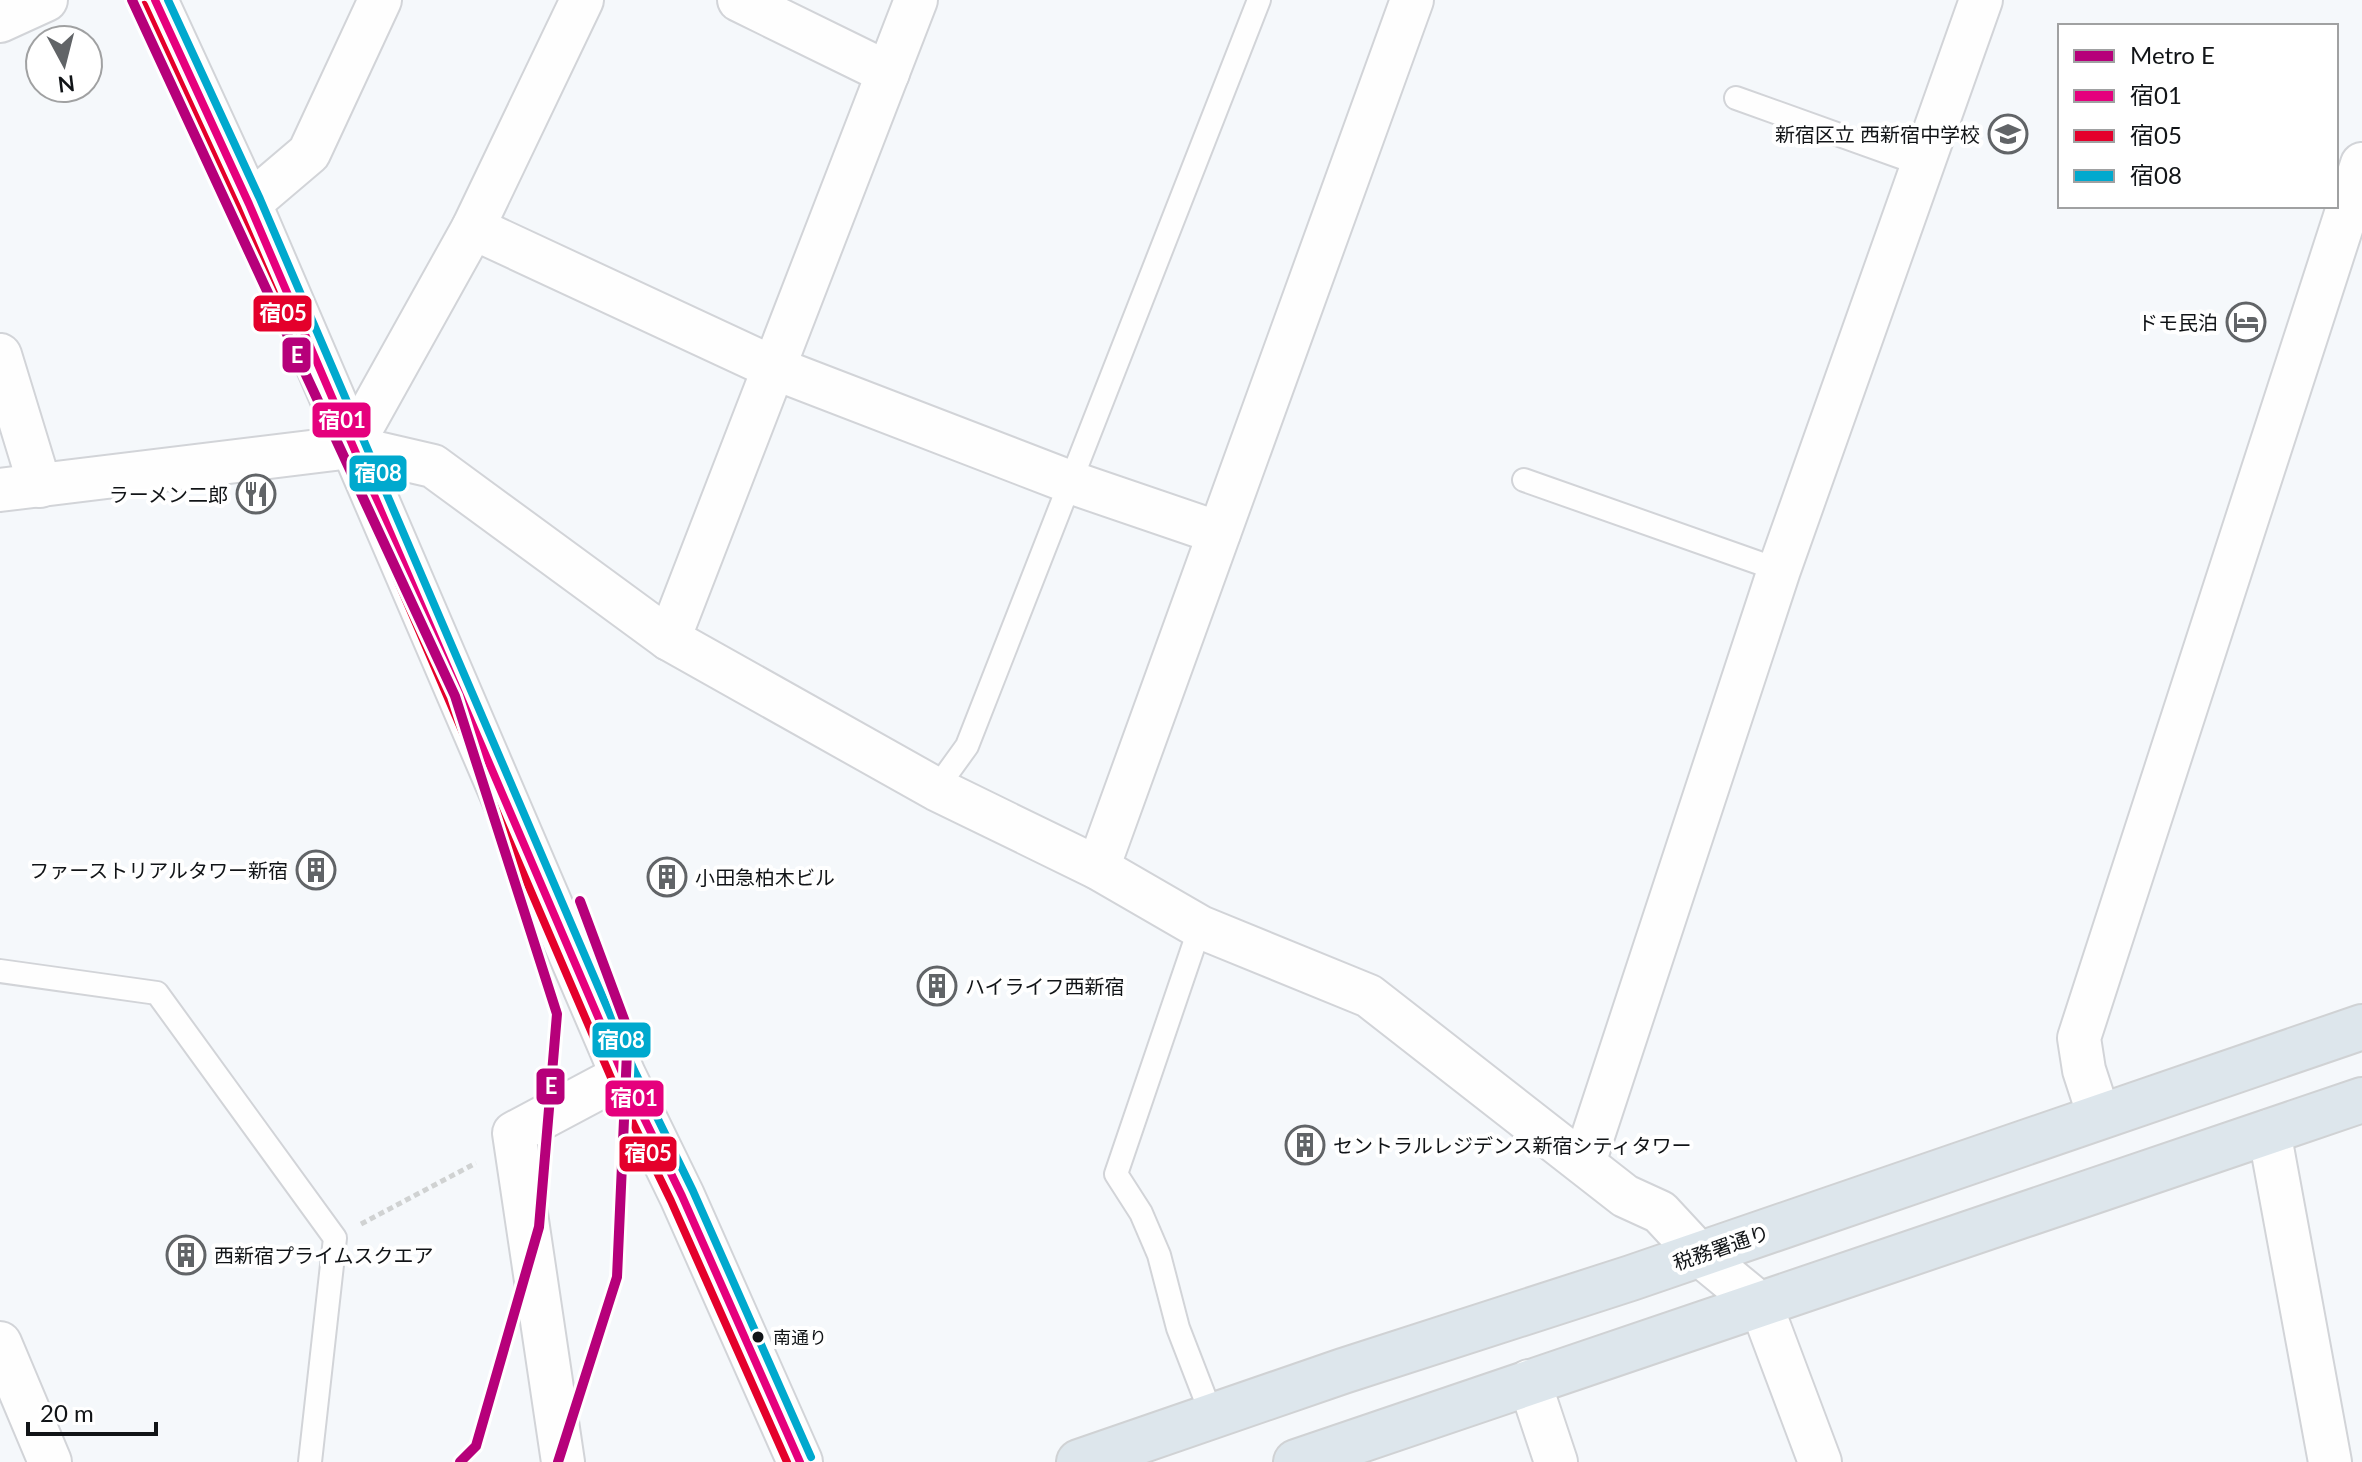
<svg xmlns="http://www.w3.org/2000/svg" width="2362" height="1462" viewBox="0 0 2362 1462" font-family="Lato,'Noto Sans JP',sans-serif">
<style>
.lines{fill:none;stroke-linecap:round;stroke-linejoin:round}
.lane-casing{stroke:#d2d4d8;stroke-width:26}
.street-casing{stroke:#d2d4d8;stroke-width:46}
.secondary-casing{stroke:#d2d4d8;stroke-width:48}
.primary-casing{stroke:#d0d2d4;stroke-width:48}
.path{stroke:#d0d2d2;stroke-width:5;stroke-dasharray:6 4;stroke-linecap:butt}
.lane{stroke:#fefefe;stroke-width:22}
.street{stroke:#fefefe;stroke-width:42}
.secondary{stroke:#fefefe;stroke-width:44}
.primary{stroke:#dde6ec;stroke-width:44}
.bus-1-casing{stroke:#fff;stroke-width:14}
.bus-2-casing{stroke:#fff;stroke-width:14}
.bus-3-casing{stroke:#fff;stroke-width:14}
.bus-1{stroke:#e5007d;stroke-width:8}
.bus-2{stroke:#e4002b;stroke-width:8}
.bus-3{stroke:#00a9ce;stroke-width:8}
.metro-1-casing{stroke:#fff;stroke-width:16}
.metro-1{stroke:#b6007a;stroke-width:10}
.bus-dot{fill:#111417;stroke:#fff;stroke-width:3}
.labels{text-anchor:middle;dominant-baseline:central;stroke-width:8;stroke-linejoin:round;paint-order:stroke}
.bus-label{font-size:18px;fill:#111417;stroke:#fff;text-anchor:start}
.poi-label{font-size:20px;fill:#111417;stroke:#fff;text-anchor:end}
.street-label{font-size:20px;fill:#111417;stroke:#fff}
.line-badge{stroke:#fff;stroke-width:3}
.badge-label{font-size:22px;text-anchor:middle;font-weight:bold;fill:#fff}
</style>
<rect width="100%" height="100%" fill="#f5f8fb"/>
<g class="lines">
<g class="lane-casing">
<g id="lane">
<path d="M 1736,98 L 1923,165"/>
<path d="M 1524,480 L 1779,570"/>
<path d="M 936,789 L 967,746 L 1259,0"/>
<path d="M 1200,927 L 1116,1174 L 1141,1213 L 1159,1255 L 1178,1328 L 1212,1416"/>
<path d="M 0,971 L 157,993 L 335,1238 L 310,1462"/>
</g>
</g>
<g class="street-casing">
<g id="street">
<path d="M 739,0 L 888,73"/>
<path d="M 0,21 L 46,0"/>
<path d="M 249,204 L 309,153 L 380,0"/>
<path d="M 473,228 L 774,368 L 1070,482 L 1219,533"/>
<path d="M 0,355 L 40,486"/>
<path d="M 351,447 L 473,228 L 582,0"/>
<path d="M 0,490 L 351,447 L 433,466 L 669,639 L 936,789 L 1098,868 L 1200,927 L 1369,996 L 1625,1196 L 1660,1212 L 1699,1254 L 1761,1305 L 1820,1462"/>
<path d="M 669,639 L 916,0"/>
<path d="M 1098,868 L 1412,0"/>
<path d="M 2099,1116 L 2084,1070 L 2079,1038 L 2362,164"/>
<path d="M 2269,1131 L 2330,1462"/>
<path d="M 1584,1163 L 1779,570 L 1981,0"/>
<path d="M 0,1343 L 50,1462"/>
<path d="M 1529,1381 L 1556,1462"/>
<path d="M 563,1462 L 514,1133 L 623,1075"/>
</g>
</g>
<g class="secondary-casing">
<path id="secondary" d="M 155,0 L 249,204 L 623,1075 L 682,1196 L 800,1462"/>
</g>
<g class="primary-casing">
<g id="primary">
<path d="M 1079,1462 L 1343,1371 L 1631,1278 L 2362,1027"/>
<path d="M 1296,1462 L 2362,1100"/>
</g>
</g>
<path class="path" d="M 361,1224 L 476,1163"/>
<use href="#lane" class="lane"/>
<use href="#street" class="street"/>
<use href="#secondary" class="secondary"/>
<use href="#primary" class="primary"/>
<g class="bus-1-casing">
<path id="bus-1" d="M 155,0 L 249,204 L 623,1075 L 682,1196 L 800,1462"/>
</g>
<g class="bus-2-casing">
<path id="bus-2" d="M 144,5 L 238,209 L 612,1080 L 671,1201 L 787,1462"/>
</g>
<g class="bus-3-casing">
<path id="bus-3" d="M 168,0 L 260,199 L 634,1070 L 693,1191 L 811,1457"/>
</g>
<use href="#bus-1" class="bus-1"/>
<use href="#bus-2" class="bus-2"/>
<use href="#bus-3" class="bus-3"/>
<g class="metro-1-casing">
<g id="metro-1">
<path d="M 132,0 L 455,696 L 557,1014 L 539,1227 L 476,1446 L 460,1462"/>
<path d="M 558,1462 L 617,1277 L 628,1030 L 580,901"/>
</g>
</g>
<use href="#metro-1" class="metro-1"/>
</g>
<defs>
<g id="school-ring" transform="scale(2)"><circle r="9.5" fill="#fff" stroke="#616467" stroke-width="1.5"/><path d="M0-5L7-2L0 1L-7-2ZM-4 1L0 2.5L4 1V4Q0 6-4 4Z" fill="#616467"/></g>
<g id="hotel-ring" transform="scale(2)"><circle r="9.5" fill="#fff" stroke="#616467" stroke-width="1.5"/><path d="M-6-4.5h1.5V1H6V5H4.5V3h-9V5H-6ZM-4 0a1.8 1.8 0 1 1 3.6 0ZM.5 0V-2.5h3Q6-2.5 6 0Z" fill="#616467"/></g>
<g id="restaurant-ring" transform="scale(2)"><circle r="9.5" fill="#fff" stroke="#616467" stroke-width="1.5"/><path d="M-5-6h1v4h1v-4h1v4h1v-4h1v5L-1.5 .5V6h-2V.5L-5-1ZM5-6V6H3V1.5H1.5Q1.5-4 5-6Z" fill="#616467"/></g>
<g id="building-ring" transform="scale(2)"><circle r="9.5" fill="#fff" stroke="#616467" stroke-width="1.5"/><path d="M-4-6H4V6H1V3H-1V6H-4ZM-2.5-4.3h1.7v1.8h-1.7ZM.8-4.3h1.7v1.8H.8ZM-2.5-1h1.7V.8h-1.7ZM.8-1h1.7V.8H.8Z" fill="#616467"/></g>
</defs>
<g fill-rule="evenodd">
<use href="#school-ring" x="2008" y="134"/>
<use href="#hotel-ring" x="2246" y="322"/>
<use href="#restaurant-ring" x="256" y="494"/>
<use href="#building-ring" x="316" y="870"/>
<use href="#building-ring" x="667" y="877"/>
<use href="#building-ring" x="937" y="986"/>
<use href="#building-ring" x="1305" y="1145"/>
<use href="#building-ring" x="186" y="1255"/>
</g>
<circle class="bus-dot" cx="758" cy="1337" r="7"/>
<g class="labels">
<g class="bus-label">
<text x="773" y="1337">南通り</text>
</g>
<g class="poi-label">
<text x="1980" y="134">新宿区立 西新宿中学校</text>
<text x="2218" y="322">ドモ民泊</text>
<text x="228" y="494">ラーメン二郎</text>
<text x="288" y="870">ファーストリアルタワー新宿</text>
<text x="695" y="877" text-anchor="start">小田急柏木ビル</text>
<text x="965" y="986" text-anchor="start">ハイライフ西新宿</text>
<text x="1333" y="1145" text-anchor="start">セントラルレジデンス新宿シティタワー</text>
<text x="214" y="1255" text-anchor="start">西新宿プライムスクエア</text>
</g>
<g class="street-label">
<text transform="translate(1721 1247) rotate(-19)">税務署通り</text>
</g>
</g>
<g class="line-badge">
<rect x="252" y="294" width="61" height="39" rx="8" fill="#e4002b"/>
<rect x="281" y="336" width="31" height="38" rx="8" fill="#b6007a"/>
<rect x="311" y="401" width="61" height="38" rx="8" fill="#e5007d"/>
<rect x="348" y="454" width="60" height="39" rx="8" fill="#00a9ce"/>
<rect x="591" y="1021" width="61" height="38" rx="8" fill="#00a9ce"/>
<rect x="535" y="1067" width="31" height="39" rx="8" fill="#b6007a"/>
<rect x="604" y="1079" width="61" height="39" rx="8" fill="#e5007d"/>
<rect x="618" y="1135" width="60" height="38" rx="8" fill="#e4002b"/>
</g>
<g class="badge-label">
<text x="283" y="321">宿05</text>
<text x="297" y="363">E</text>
<text x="342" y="428">宿01</text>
<text x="378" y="481">宿08</text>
<text x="621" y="1048">宿08</text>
<text x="551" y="1094">E</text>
<text x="634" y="1106">宿01</text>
<text x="648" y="1161">宿05</text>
</g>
<rect x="2058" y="24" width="280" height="184" fill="#ffffff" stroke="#a0a1a2" stroke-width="2"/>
<rect x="2074" y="50" width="40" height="12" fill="#b6007a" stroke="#a0a1a2" stroke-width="2"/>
<text x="2130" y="64" font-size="24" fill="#111417">Metro E</text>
<rect x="2074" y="90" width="40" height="12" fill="#e5007d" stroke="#a0a1a2" stroke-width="2"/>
<text x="2130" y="104" font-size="24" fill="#111417">宿01</text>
<rect x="2074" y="130" width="40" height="12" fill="#e4002b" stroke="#a0a1a2" stroke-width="2"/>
<text x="2130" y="144" font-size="24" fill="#111417">宿05</text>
<rect x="2074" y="170" width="40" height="12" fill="#00a9ce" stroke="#a0a1a2" stroke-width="2"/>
<text x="2130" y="184" font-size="24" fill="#111417">宿08</text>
<g transform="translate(64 64) rotate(173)"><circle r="38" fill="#ffffff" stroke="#a0a1a2" stroke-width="2"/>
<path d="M0-6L14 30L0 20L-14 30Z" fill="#616467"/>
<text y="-12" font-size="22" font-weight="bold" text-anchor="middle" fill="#111417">N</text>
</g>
<path d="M28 1422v12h128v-12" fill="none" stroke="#111417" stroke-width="4"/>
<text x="40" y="1422" font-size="24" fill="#111417" stroke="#ffffff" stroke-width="6" paint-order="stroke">20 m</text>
</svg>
